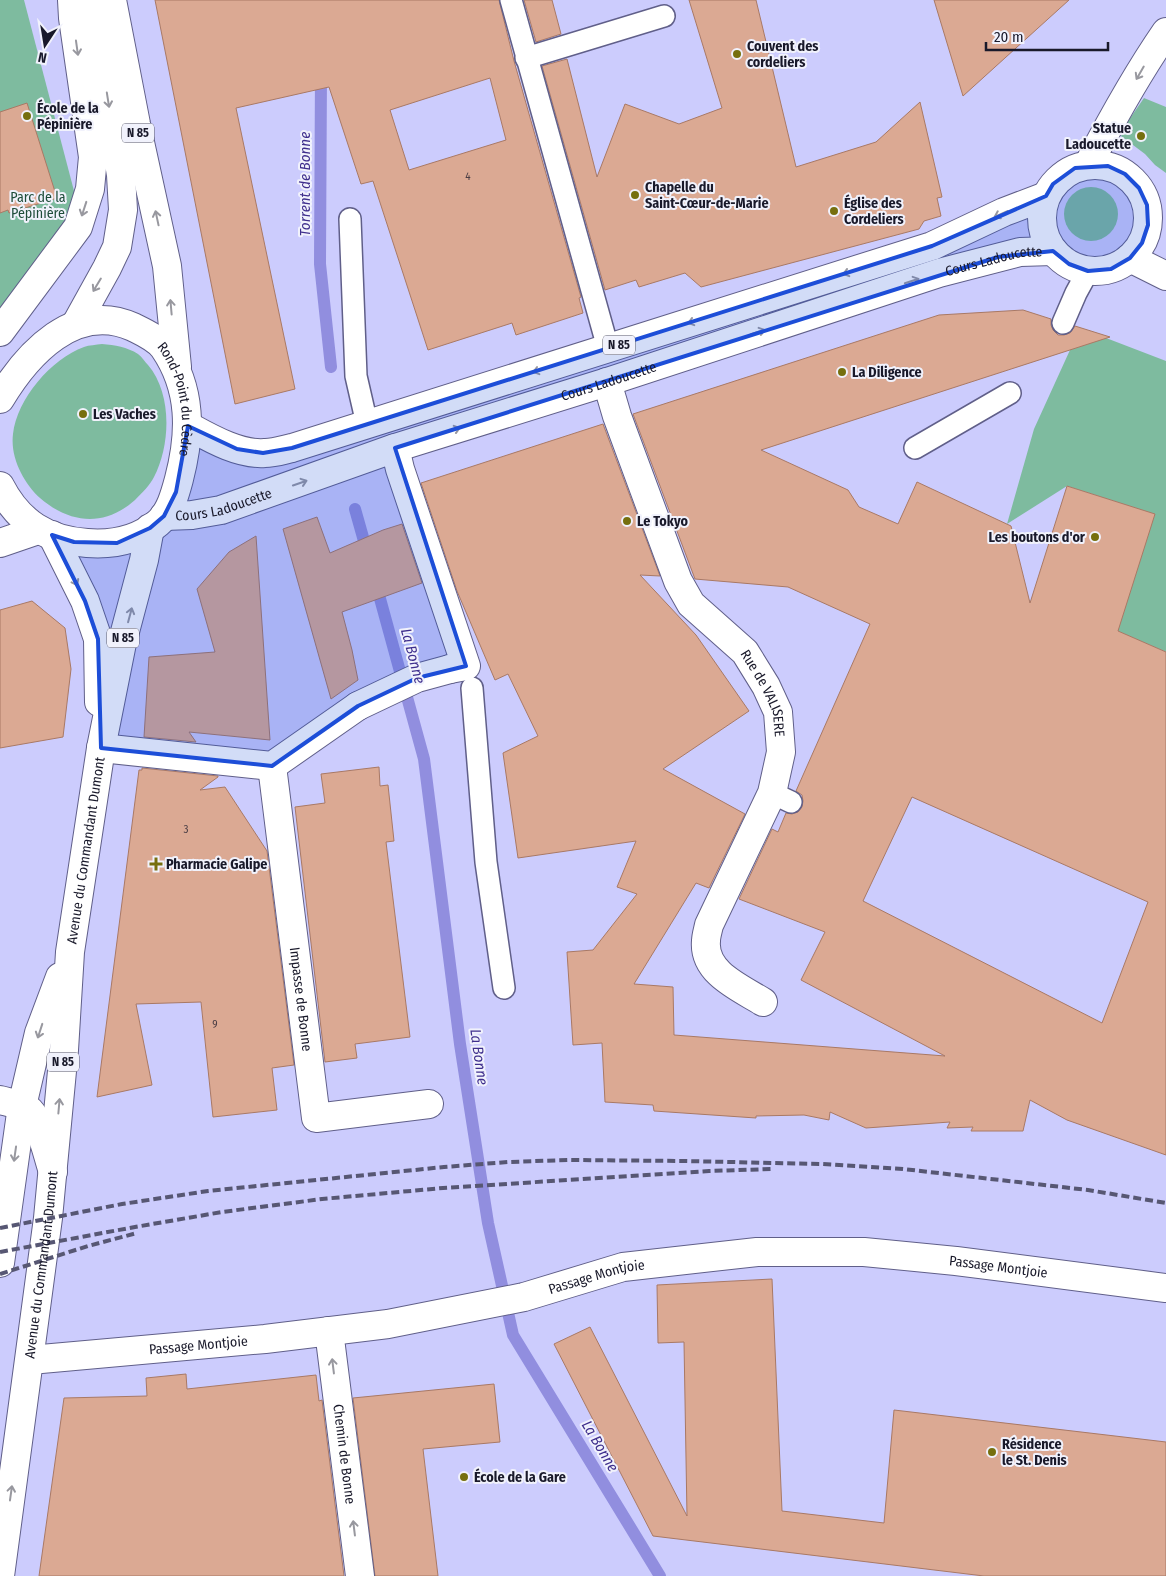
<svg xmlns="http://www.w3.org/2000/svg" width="1166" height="1576" viewBox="0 0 1166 1576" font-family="'Fira Sans Condensed',sans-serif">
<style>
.green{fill:#7ebb9f}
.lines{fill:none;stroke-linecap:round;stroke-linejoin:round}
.stream{stroke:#918edf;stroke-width:12}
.building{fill:#dba993;stroke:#a97965;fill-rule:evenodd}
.service-casing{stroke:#605f89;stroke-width:24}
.pedestrian-casing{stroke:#605f89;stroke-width:30}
.minor-casing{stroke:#605f89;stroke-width:30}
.primary-casing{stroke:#605f89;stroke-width:30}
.service{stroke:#fff;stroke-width:21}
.pedestrian{stroke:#fff;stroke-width:28}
.minor{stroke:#fff;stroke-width:28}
.primary{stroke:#fff;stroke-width:28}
.rail{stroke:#575773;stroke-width:4;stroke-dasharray:8 4;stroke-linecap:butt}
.oneway{stroke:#98989f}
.marked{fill:#1d4ed8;fill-opacity:0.2;stroke:#1d4ed8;stroke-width:4;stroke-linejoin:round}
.poi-dot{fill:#766f0e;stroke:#f1f2fc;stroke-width:2}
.labels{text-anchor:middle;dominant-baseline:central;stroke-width:4;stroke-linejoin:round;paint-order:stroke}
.number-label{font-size:11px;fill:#4a3d44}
.shield{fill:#f1f2fc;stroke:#5a5a69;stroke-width:1}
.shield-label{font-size:12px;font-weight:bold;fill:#19192a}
.poi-label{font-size:14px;font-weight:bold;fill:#19192a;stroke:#f1f2fc;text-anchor:start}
.park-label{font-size:14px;fill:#1f4d3a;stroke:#f1f2fc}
.street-label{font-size:14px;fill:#19192a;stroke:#f1f2fc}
.water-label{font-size:15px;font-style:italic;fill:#3f2f8d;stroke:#f1f2fc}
</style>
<rect width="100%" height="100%" fill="#ccccfd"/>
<g class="green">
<path d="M 0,0 L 24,0 L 79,210 L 0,310 Z"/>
<path d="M 1144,98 L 1166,107 L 1166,173 L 1155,165 L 1145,154 L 1121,136 L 1126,124 Z"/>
<circle cx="1091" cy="214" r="27"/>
<path d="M 1080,328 L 1166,361 L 1166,652 L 1117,631 L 1154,514 L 1067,486 L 1007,524 L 1034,429 Z"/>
<path d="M 102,344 C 115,345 127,347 138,354 C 142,357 145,362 148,365 C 172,393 171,444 154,477 C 150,485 142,493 135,500 C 105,527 70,524 40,498 C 24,483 10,458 13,434 C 17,399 51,359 84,347 C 89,345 96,345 102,344 Z"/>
</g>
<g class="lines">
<g class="stream">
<path d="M 321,72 L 320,264 L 331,367"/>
<path d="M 355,509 L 368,555"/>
<path d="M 376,584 L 424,759 L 460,1044 L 488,1223 L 513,1335 L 660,1576"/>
</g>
</g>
<g class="building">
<path d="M 155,0 L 499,0 L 514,61 L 581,297 L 579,298 L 583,313 L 516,335 L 512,323 L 428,350 L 373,181 L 361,184 L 329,87 L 236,108 L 295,389 L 235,404 ZM 490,78 L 506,140 L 409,170 L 390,110 Z"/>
<path d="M 524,0 L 552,0 L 561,34 L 536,42 Z"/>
<path d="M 689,0 L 756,0 L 796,167 L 876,142 L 920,102 L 942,197 L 937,198 L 941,216 L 924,221 L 919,229 L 701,287 L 685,273 L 639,287 L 636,280 L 605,290 L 542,66 L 567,59 L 597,177 L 625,104 L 679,124 L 722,108 Z"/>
<path d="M 934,0 L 1069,0 L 963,96 Z"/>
<path d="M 27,103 L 57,198 L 9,213 L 8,210 L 0,213 L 0,112 Z"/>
<path d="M 1023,310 L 1051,319 L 1051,325 L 1053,330 L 1058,335 L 1064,335 L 1070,333 L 1075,326 L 1110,337 L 761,450 L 848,490 L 859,507 L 898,524 L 917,482 L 1011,526 L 1030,603 L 1067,486 L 1155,514 L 1118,631 L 1166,652 L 1166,1155 L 1067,1120 L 1030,1100 L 1023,1131 L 971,1131 L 973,1127 L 947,1128 L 950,1122 L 866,1128 L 830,1112 L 829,1120 L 804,1115 L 756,1116 L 756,1118 L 654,1111 L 653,1105 L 605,1102 L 602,1043 L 573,1045 L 567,952 L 593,950 L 637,894 L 617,887 L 636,841 L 518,858 L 503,753 L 538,736 L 508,674 L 495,680 L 457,591 L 421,483 L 603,424 L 660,576 L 640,575 L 696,635 L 749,711 L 663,769 L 745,814 L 709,888 L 696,883 L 634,984 L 673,987 L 674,1035 L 945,1056 L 801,980 L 825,932 L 739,899 L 772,829 L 778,832 L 786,813 L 792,814 L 798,812 L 802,807 L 803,801 L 802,795 L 796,791 L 870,624 L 788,587 L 695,579 L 633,414 L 939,315 ZM 912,797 L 1148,902 L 1102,1023 L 863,901 Z"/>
<path d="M 317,517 L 330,553 L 383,530 L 402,524 L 422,583 L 342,612 L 352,650 L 358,680 L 331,699 L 283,529 Z"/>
<path d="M 256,536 L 270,740 L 189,732 L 196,742 L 144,737 L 149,657 L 215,652 L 197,589 L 229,552 Z"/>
<path d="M 32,601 L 65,628 L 71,669 L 63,737 L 0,748 L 0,610 Z"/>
<path d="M 379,767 L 380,786 L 388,785 L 394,841 L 386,842 L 410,1037 L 355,1044 L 357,1058 L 325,1062 L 295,807 L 325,803 L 321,774 Z"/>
<path d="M 142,768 L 218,776 L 218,777 L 200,790 L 225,787 L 267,851 L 294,1065 L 272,1068 L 277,1110 L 213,1117 L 201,1002 L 136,1004 L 152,1085 L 97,1097 L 139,770 L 142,770 Z"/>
<path d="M 772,1279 L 782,1511 L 884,1523 L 894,1410 L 1166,1442 L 1166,1576 L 984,1576 L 653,1536 L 554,1344 L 590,1327 L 687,1516 L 684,1342 L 658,1343 L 657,1285 Z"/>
<path d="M 186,1374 L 187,1389 L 316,1375 L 319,1401 L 322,1400 L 344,1576 L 39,1576 L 64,1398 L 147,1396 L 146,1378 Z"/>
<path d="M 494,1384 L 500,1442 L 423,1449 L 438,1576 L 375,1576 L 353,1398 Z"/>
</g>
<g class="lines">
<g class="service-casing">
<g id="service">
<path d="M 511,0 L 608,348"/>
<path d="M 526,58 L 664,16"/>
<path d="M 350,219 L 356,376 L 367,424"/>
<path d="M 1063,323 L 1076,293 L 1088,271"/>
<path d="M 915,448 L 1010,393"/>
<path d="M 472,688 L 486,862 L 504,988"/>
<path d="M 772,793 L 791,802"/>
</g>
</g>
<g class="pedestrian-casing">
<path id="pedestrian" d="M 358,706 L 417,678 L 450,669"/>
</g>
<g class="minor-casing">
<g id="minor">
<path d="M 1088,165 C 1112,119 1137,74 1166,32"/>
<path id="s1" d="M 607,382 L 617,416 L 678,581 L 691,604 L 745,652 L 766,686 L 778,712 L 781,752 L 772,793 L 709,925 C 708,930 706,936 706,941 C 703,973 741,988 763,1002"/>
<path d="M 395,448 L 400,469 L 466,666 L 450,669"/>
<path d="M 101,748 L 272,766 L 358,706"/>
<path id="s2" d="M 272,766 L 316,1118 L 429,1104"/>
<path d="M 0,1100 C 10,1103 23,1104 30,1111 C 40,1121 48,1157 53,1172"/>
<path id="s3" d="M 329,1331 L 360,1576"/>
<path id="s4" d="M 30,1360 L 265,1339 L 388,1324 L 524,1297 L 623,1267 L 757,1252 L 864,1252 L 956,1261 L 1166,1288"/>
</g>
</g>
<g class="primary-casing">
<g id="primary">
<path d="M 112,0 L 136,124 L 167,266 L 177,367"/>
<circle cx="1095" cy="218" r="53"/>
<path d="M 1130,258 L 1166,276"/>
<path d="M 76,324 L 107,268 L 117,247 L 123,210 L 121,175 L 92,0"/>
<path d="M 0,332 L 78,227 L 90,189 L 93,157 L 73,18 L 72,0"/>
<path id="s5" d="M 0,399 C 27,354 75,301 133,327 C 143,332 157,338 164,348 C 192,389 191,433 179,479 C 175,494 170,513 158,523 C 138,540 113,545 87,543 C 47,540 19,523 0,486"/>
<path d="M 188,426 C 210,438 239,455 265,453 C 274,453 283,450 292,448 L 932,246 L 1004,212 L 1046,196"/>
<path id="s6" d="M 164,516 L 192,515 L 221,510 L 395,448 L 607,382 L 939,273 L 1020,252 L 1053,251"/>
<path d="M 52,535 L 85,601 L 98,639 L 99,702"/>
<path d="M 0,543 L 38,530"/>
<path d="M 0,1263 L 22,1106 L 39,1033 L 60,977"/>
<path id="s7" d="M 0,1576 L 48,1218 L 64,1050 L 70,952 L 101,748 L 122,643 L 144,560 L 150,528"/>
</g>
</g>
<use href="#service" class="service"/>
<use href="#pedestrian" class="pedestrian"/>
<use href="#minor" class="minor"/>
<use href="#primary" class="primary"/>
<g class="rail">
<path d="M 0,1228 L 122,1204 L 208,1191 L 444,1167 L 508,1162 L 570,1160 L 683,1161 L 823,1164 L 903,1169 L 1088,1190 L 1166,1203"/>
<path d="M 0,1252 L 135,1227 L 222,1212 L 322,1199 L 443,1188 L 709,1171 L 771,1169"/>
<path d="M 0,1274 L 88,1246 L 137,1233"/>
</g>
</g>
<defs><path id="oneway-shaft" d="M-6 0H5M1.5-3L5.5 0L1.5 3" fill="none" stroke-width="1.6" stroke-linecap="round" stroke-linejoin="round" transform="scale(1.25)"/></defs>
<g class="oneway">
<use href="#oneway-shaft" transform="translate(77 48) rotate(82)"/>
<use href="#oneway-shaft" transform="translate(1140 73) rotate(120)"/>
<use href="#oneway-shaft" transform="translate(108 100) rotate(81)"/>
<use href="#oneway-shaft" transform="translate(84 209) rotate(108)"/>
<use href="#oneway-shaft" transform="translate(1001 214) rotate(156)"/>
<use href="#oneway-shaft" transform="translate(157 218) rotate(-102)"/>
<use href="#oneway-shaft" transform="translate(850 272) rotate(163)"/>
<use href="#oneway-shaft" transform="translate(912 281) rotate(-18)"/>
<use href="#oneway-shaft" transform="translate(97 285) rotate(121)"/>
<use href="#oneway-shaft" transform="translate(171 307) rotate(-95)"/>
<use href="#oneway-shaft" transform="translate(695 321) rotate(163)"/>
<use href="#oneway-shaft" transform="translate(758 332) rotate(-18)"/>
<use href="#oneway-shaft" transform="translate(540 370) rotate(162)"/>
<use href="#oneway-shaft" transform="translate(453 430) rotate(-17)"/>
<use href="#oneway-shaft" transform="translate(300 483) rotate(-19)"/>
<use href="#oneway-shaft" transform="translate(74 579) rotate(63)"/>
<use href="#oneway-shaft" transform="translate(130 615) rotate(-75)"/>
<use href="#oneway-shaft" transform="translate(40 1031) rotate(108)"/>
<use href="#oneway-shaft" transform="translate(59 1106) rotate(-85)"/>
<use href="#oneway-shaft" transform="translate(15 1154) rotate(98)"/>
<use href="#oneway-shaft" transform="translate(333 1366) rotate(-97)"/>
<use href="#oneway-shaft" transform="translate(11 1493) rotate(-82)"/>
<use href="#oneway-shaft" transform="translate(354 1528) rotate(-97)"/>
</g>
<path class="marked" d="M 1108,166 L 1125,174 L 1139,188 L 1147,205 L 1148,225 L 1142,243 L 1130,258 L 1111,269 L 1088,271 L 1069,264 L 1053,251 L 998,257 L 395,448 L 466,666 L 417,678 L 358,706 L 272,766 L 101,748 L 98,639 L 85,601 L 52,535 L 74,542 L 117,543 L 150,528 L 164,516 L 176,492 L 188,426 L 237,449 L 263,453 L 292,448 L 932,246 L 1046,196 L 1053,184 L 1075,168 Z"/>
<g class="poi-dot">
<circle cx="737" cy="54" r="5"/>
<circle cx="27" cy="116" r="5"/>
<circle cx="1141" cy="136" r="5"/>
<circle cx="635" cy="195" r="5"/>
<circle cx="834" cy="211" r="5"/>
<circle cx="842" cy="372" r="5"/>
<circle cx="83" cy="414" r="5"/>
<circle cx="627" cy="521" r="5"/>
<circle cx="1095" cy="537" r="5"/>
<path d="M153.5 856.5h5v5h5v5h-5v5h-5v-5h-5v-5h5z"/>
<circle cx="992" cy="1452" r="5"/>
<circle cx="464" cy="1477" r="5"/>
</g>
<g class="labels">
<g class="number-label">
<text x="468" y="176">4</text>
<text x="186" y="829">3</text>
<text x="215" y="1024">9</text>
</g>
<g class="shield">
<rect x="122" y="123.5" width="32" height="19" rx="4"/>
<rect x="603" y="335.5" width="32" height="19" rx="4"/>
<rect x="107" y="628.5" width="32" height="19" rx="4"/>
<rect x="47" y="1052.5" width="32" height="19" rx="4"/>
</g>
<g class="shield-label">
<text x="138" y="133">N 85</text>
<text x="619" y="345">N 85</text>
<text x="123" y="638">N 85</text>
<text x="63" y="1062">N 85</text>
</g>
<g class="poi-label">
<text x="747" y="46">Couvent des<tspan x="747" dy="16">cordeliers</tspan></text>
<text x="37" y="108">École de la<tspan x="37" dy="16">Pépinière</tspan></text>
<text x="1131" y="128" text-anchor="end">Statue<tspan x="1131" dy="16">Ladoucette</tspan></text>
<text x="645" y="187">Chapelle du<tspan x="645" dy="16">Saint-Cœur-de-Marie</tspan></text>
<text x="844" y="203">Église des<tspan x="844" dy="16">Cordeliers</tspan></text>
<text x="852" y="372">La Diligence</text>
<text x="93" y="414">Les Vaches</text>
<text x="637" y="521">Le Tokyo</text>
<text x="1085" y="537" text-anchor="end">Les boutons d'or</text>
<text x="166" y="864">Pharmacie Galipe</text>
<text x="1002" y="1444">Résidence<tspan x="1002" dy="16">le St. Denis</tspan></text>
<text x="474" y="1477">École de la Gare</text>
</g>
<g class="park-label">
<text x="38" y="197">Parc de la<tspan x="38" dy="16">Pépinière</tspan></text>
</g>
<g class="street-label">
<text stroke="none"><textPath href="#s6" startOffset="870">Cours Ladoucette</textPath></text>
<text stroke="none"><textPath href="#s6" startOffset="466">Cours Ladoucette</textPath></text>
<text stroke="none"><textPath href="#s5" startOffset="258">Rond-Point du Cèdre</textPath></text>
<text stroke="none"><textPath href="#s6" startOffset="61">Cours Ladoucette</textPath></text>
<text stroke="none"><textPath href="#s1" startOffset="356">Rue de VALISERE</textPath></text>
<text stroke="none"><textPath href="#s7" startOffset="731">Avenue du Commandant Dumont</textPath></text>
<text stroke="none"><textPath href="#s2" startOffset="235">Impasse de Bonne</textPath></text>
<text stroke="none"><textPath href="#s7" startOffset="314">Avenue du Commandant Dumont</textPath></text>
<text stroke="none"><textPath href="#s4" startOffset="979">Passage Montjoie</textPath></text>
<text stroke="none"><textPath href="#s4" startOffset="574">Passage Montjoie</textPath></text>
<text stroke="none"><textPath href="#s4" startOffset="169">Passage Montjoie</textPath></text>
<text stroke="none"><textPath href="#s3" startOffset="124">Chemin de Bonne</textPath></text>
</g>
<g class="water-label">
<text transform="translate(305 184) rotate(-90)">Torrent de Bonne</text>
<text transform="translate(413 656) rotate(75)">La Bonne</text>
<text transform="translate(479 1057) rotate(82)">La Bonne</text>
<text transform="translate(600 1446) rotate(59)">La Bonne</text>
</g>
</g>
<g transform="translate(45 45) rotate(192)" stroke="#f1f2fc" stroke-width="4" paint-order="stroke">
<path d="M0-4L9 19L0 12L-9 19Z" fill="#19192a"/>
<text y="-8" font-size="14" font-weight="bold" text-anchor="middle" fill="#19192a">N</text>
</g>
<path d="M986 42v8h122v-8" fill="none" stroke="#19192a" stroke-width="2.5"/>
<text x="994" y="42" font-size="15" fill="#19192a" stroke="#f1f2fc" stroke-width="4" paint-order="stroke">20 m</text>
</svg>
